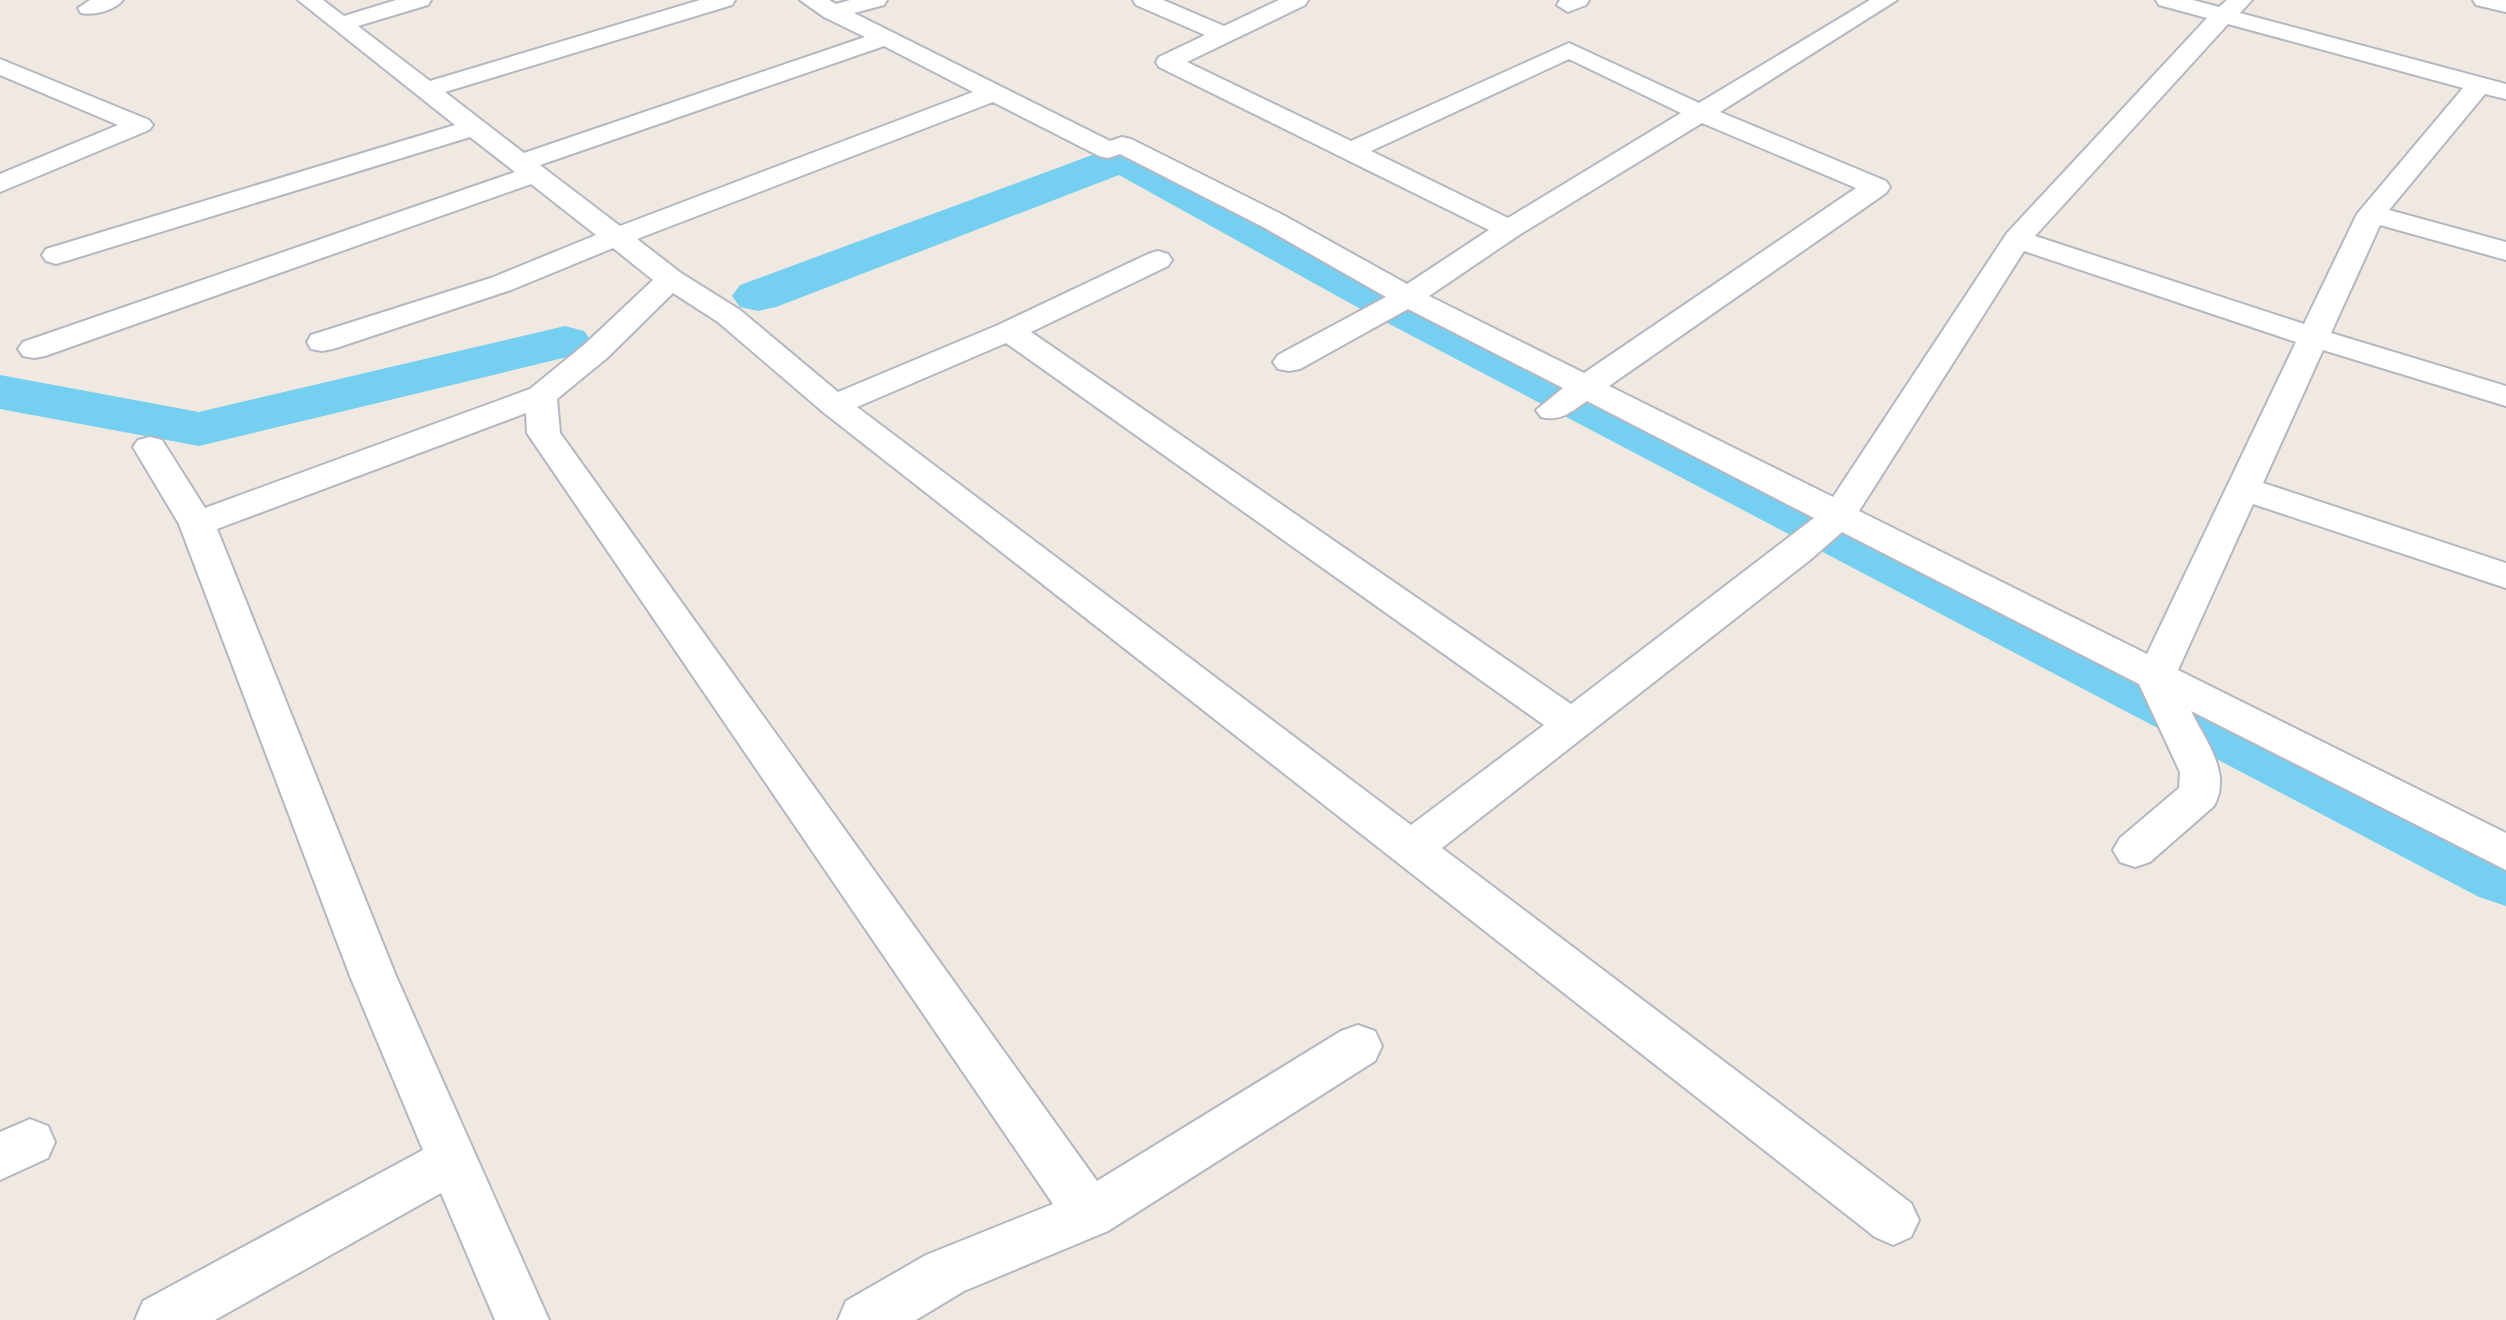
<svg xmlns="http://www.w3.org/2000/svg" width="2506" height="1320" viewBox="0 0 2506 1320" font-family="Karla,sans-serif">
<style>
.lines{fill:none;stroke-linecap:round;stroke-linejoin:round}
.canal{fill:#75cff0;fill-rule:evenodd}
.minor-casing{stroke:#b4b7c1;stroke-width:4}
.minor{fill:#fff;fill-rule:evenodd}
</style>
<rect width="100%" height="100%" fill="#efe9e1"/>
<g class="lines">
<g class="canal">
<path d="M 1122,144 L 1138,148 L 1393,285 L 2506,841 L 2506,906 L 2479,897 L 1357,307 L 1119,175 L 776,307 L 758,311 L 740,307 L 732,296 L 740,285 Z"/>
<path d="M 565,326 L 584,331 L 592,342 L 584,353 L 199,446 L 0,409 L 0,375 L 199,412 Z"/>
</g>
<g class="minor-casing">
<g id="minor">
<path d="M 90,0 L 123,0 C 115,10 94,16 81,13 L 78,8 Z"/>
<path d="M 298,0 L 323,0 L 344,16 L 396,0 L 431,0 L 428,5 L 358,26 L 430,81 L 700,0 L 735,0 L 732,5 L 445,92 L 524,153 L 865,37 L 824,17 L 800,0 L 829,0 L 836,4 L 850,0 L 887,0 L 884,5 L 854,13 L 1110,141 L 1122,137 L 1131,139 L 1283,215 L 1407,284 L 1489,230 L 1159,67 L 1156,62 L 1159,57 L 1205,35 L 1136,5 L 1133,0 L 1163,0 L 1224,26 L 1279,0 L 1308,0 L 1305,5 L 1187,62 L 1351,141 L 1569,43 L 1699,103 L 1870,0 L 1897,0 L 1720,112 L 1886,181 L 1890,187 L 1886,193 L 1609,386 L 1833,497 L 2007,233 L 2207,18 L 2159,5 L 2156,0 L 2193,0 L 2219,7 L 2227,0 L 2252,0 L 2240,13 L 2506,84 L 2506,99 L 2485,94 L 2389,210 L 2506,242 L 2506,260 L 2380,225 L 2331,333 L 2506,386 L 2506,406 L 2323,350 L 2263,483 L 2506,563 L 2506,588 L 2253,504 L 2178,670 L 2506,833 L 2506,870 L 2191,711 C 2206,742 2232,773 2214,806 L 2150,862 L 2135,867 L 2120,862 L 2113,850 L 2120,838 L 2179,788 L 2180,772 L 2139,684 L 1842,532 L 1810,560 L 1442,848 L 1911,1203 L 1919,1220 L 1911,1237 L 1893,1245 L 1875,1237 L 823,412 L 718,322 L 673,293 L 607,358 L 557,399 L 560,433 L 1097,1181 L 1341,1031 L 1358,1025 L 1375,1031 L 1382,1046 L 1375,1061 L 1108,1231 L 964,1291 L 916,1320 L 838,1320 L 846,1301 L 926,1255 L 1053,1204 L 527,433 L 526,413 L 217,529 L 396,976 L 549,1320 L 495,1320 L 441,1193 L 215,1320 L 135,1320 L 143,1301 L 423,1150 L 350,976 L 179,524 L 133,447 L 138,440 L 150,437 L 162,440 L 205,508 L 530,389 L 585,344 L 653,280 L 613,248 L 511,290 L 333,349 L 322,351 L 311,349 L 307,342 L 311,335 L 491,278 L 596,235 L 531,184 L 45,356 L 34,358 L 23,356 L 18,349 L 23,342 L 515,172 L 470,137 L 66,261 L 56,264 L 46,261 L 42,255 L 46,249 L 455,125 ZM 2228,24 L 2463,88 L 2357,214 L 2304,324 L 2035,236 ZM 884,46 L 973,92 L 620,226 L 540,165 ZM 1569,59 L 1681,113 L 1508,218 L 1371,151 ZM 993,102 L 1099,156 L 1108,158 L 1120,154 L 1263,227 L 1386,297 L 1278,355 L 1273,362 L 1278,369 L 1289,371 L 1300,369 L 1408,309 L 1563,388 L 1536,410 L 1541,417 C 1560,422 1571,412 1587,401 L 1814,518 L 1571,704 L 1031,332 L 1168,266 L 1172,260 L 1168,254 L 1158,251 L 1148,254 L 998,325 L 838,392 L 740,310 L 681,273 L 637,239 ZM 1702,123 L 1856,188 L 1584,373 L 1429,296 L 1519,235 ZM 2024,251 L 2296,342 L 2147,654 L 1859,511 ZM 1006,343 L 1544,725 L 1411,825 L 857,407 Z"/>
<path d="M 1560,0 L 1589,0 L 1586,5 L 1568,12 L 1557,5 Z"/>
<path d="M 2473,0 L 2506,0 L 2506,12 L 2476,5 Z"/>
<path d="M 0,59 L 149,120 L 153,125 L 149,130 L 0,192 L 0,174 L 118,125 L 0,75 Z"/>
<path d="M 30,1119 L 48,1126 L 55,1142 L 48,1158 L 0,1180 L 0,1132 Z"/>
</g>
</g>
<use href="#minor" class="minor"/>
</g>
</svg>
